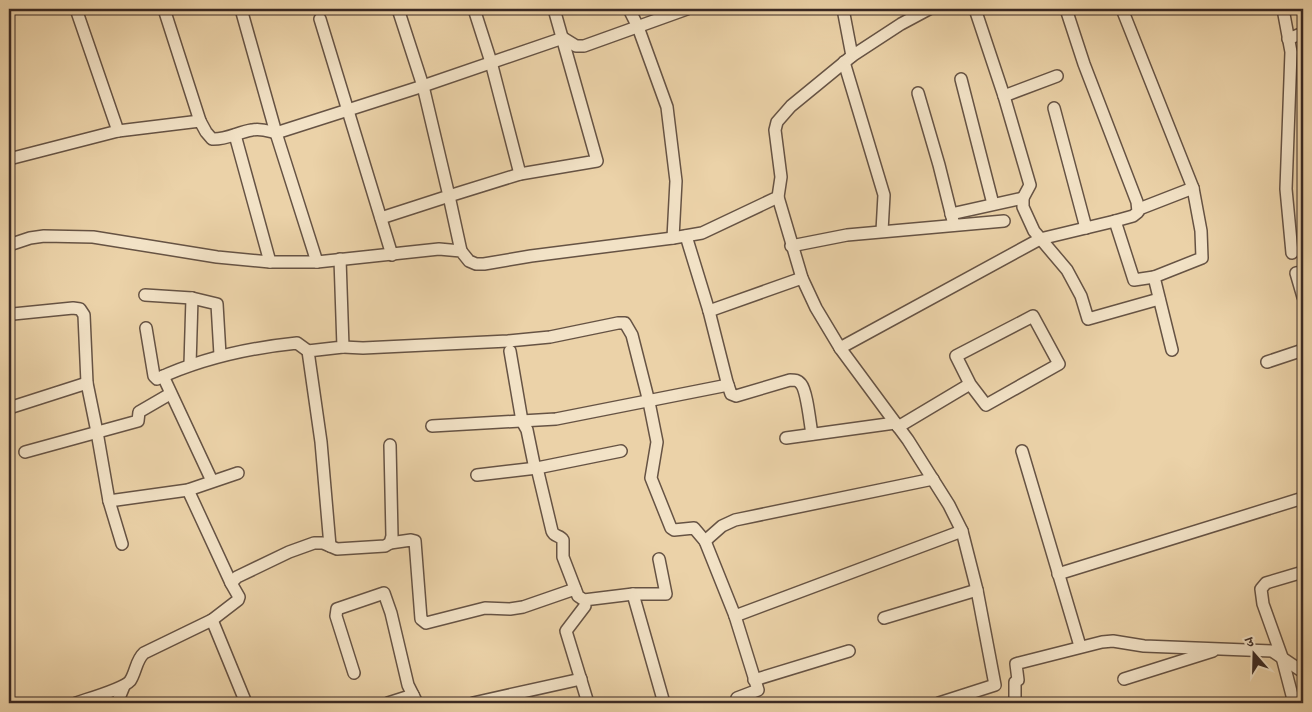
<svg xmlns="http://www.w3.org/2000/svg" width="1312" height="712" viewBox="0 0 1312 712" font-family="'IM FELL French Canon','Noto Serif Devanagari',serif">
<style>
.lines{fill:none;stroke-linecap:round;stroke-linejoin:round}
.street-casing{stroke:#665344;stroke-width:14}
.street{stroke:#f2e2c6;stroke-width:11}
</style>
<rect width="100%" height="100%" fill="#ebd2a8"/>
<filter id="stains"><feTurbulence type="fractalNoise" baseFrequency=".004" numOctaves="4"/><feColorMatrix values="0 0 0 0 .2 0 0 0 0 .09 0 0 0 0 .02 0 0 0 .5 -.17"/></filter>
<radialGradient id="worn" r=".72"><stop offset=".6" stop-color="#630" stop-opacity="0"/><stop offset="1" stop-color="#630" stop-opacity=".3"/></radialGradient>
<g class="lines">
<g class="street-casing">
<g id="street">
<path d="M 76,9 L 118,131"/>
<path d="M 164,9 L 200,121"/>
<path d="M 241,9 L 276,133 L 317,262"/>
<path d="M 474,9 L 491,62 L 520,174"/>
<path d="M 629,9 L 638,27 L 667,107 L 676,181 L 673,238"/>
<path d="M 843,9 L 852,56"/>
<path d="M 975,9 L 1004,96 L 1030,185 L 1023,198 L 1023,207 L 1034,231 L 1067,270 L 1081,296 L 1088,319 L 1159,299"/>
<path d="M 1122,9 L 1193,188 L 1201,231 L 1202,258 L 1154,277 L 1172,350"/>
<path d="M 1283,9 L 1291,52 L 1286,189 L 1292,253"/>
<path d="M 320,19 L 392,255"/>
<path d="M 1288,39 L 1303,33"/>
<path d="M 844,62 L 884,195 L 882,231"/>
<path d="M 961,79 L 993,204"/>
<path d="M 918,93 L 939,165 L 954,225"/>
<path d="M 1004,96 L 1057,76"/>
<path d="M 1054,108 L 1086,228"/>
<path d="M 235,135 L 270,262"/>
<path d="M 9,159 L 118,131 L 200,121 L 206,132 L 212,139 C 226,140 238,132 252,130 C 261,128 268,131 276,133 L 423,86 L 563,38 L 576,46 L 584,46 L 687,9"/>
<path d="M 778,197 L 802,278 L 816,308 L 840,348 L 908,440 L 949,505 L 962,531 L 977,590 L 995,685 L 939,703"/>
<path d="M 1139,209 L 1193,188"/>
<path d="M 951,214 L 1023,198"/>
<path d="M 381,218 L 449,196 L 423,86 L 398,9"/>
<path d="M 1115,221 L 1134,280 L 1154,277"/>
<path d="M 686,236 L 709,311 L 727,382 L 731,394 L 736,396 L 790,380 C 795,380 798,380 801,384 C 807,391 810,424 812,434"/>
<path d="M 9,245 L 30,238 L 44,236 L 93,237 L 217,257 L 270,262 L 317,262 L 439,249 L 461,251 L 469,261 L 476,264 L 484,264 L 531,256 L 673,238 L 702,233 L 778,197 L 781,177 L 775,130 L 777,122 L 791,106 L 852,56 L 901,24 L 929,9"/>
<path d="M 791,246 L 847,235 L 1004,221"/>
<path d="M 461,251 L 449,196 L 520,174 L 597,161 L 554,9"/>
<path d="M 1303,272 L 1296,273 L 1303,297"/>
<path d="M 145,295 L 192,298 L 217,304 L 220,355"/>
<path d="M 709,311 L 802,278"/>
<path d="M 13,314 L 73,308 L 80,309 L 84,315 L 87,383 L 97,432 L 109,501 L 122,544"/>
<path d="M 146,328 L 154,376 L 157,379 C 202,358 248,348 297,343 L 308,351"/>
<path d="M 343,347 L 363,348 L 508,341 L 550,337 L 618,323 L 625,323 L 632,335 L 649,402 L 657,442 L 651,478 L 671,528 L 674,530 L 694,528 L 705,541 L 735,616 L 758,690 L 737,698 L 739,703"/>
<path d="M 840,348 L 1040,239 L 1115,221 L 1133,216 L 1138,212 L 1137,202 L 1084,64 L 1066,9"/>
<path d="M 510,351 L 522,421 L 527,430 L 534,464 L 537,468 L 552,531 C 554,537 560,535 563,540 L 563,557 L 578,596 L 584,600 L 633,594 L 666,594 L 659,559"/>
<path d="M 1267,362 L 1303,350"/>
<path d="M 190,365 L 192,298"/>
<path d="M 163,376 L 212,481"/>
<path d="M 9,408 L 87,383"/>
<path d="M 432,426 L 556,419 L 728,385"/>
<path d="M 898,427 L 970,384 L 956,356 L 1033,316 L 1059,364 L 986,405 L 970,384"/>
<path d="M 786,438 L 895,423"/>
<path d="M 1022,451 L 1080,646"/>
<path d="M 25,452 L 138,421 L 139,412 L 170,394"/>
<path d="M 477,475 L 537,468 L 621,451"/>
<path d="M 188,490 L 231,583"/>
<path d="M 109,501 L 188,490 L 238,473"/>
<path d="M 705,541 L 722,526 L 735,520 L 933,479"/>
<path d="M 390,543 L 411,540 L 415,541 L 421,619 L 426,623 L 485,608 L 510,609 L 523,607 L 575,589"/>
<path d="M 330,546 L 321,442 L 308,351 L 343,347 L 340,259"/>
<path d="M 1058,574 L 1303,498"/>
<path d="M 633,594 L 664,703"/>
<path d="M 585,606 L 566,631 L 588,703"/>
<path d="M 735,616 L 962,531"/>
<path d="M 884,618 L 977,590"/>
<path d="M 212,620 L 246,703"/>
<path d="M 354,673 L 336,616 L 337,609 L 384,593 L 391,613 L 408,685 L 417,703"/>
<path d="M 1124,679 L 1213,651"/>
<path d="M 754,680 L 849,651"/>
<path d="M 76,703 C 87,699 123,689 130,681 C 136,672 136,660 144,653 L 212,620 L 238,600 L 239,597 L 231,583 L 237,577 L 289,552 L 314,543 L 323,543 L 337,549 L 385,546 L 390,543 L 392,536 L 390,445"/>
<path d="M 117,703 L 124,686"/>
<path d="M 388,703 L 413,695"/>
<path d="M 473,703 L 581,679"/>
<path d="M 1015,703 L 1015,682 L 1018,680 L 1016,664 L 1019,663 L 1102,642 L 1113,641 L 1144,646 L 1272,651 L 1303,672"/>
<path d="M 1294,703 L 1282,657 L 1263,604 L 1261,589 L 1266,583 L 1303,572"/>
</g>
</g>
<use href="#street" class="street"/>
</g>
<rect width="1312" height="712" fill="none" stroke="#ebd2a8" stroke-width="30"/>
<rect x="10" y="10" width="1292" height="692" fill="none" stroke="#3a2923" stroke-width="2.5"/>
<rect x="15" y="15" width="1282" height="682" fill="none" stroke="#3a2923"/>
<g transform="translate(1254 654) rotate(340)" stroke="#f2e2c6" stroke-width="4" paint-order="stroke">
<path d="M0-4L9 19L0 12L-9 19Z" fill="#3a2923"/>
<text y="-8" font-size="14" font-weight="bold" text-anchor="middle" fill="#3a2923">उ</text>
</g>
<rect width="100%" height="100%" filter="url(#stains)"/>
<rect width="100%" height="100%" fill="url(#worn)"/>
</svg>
